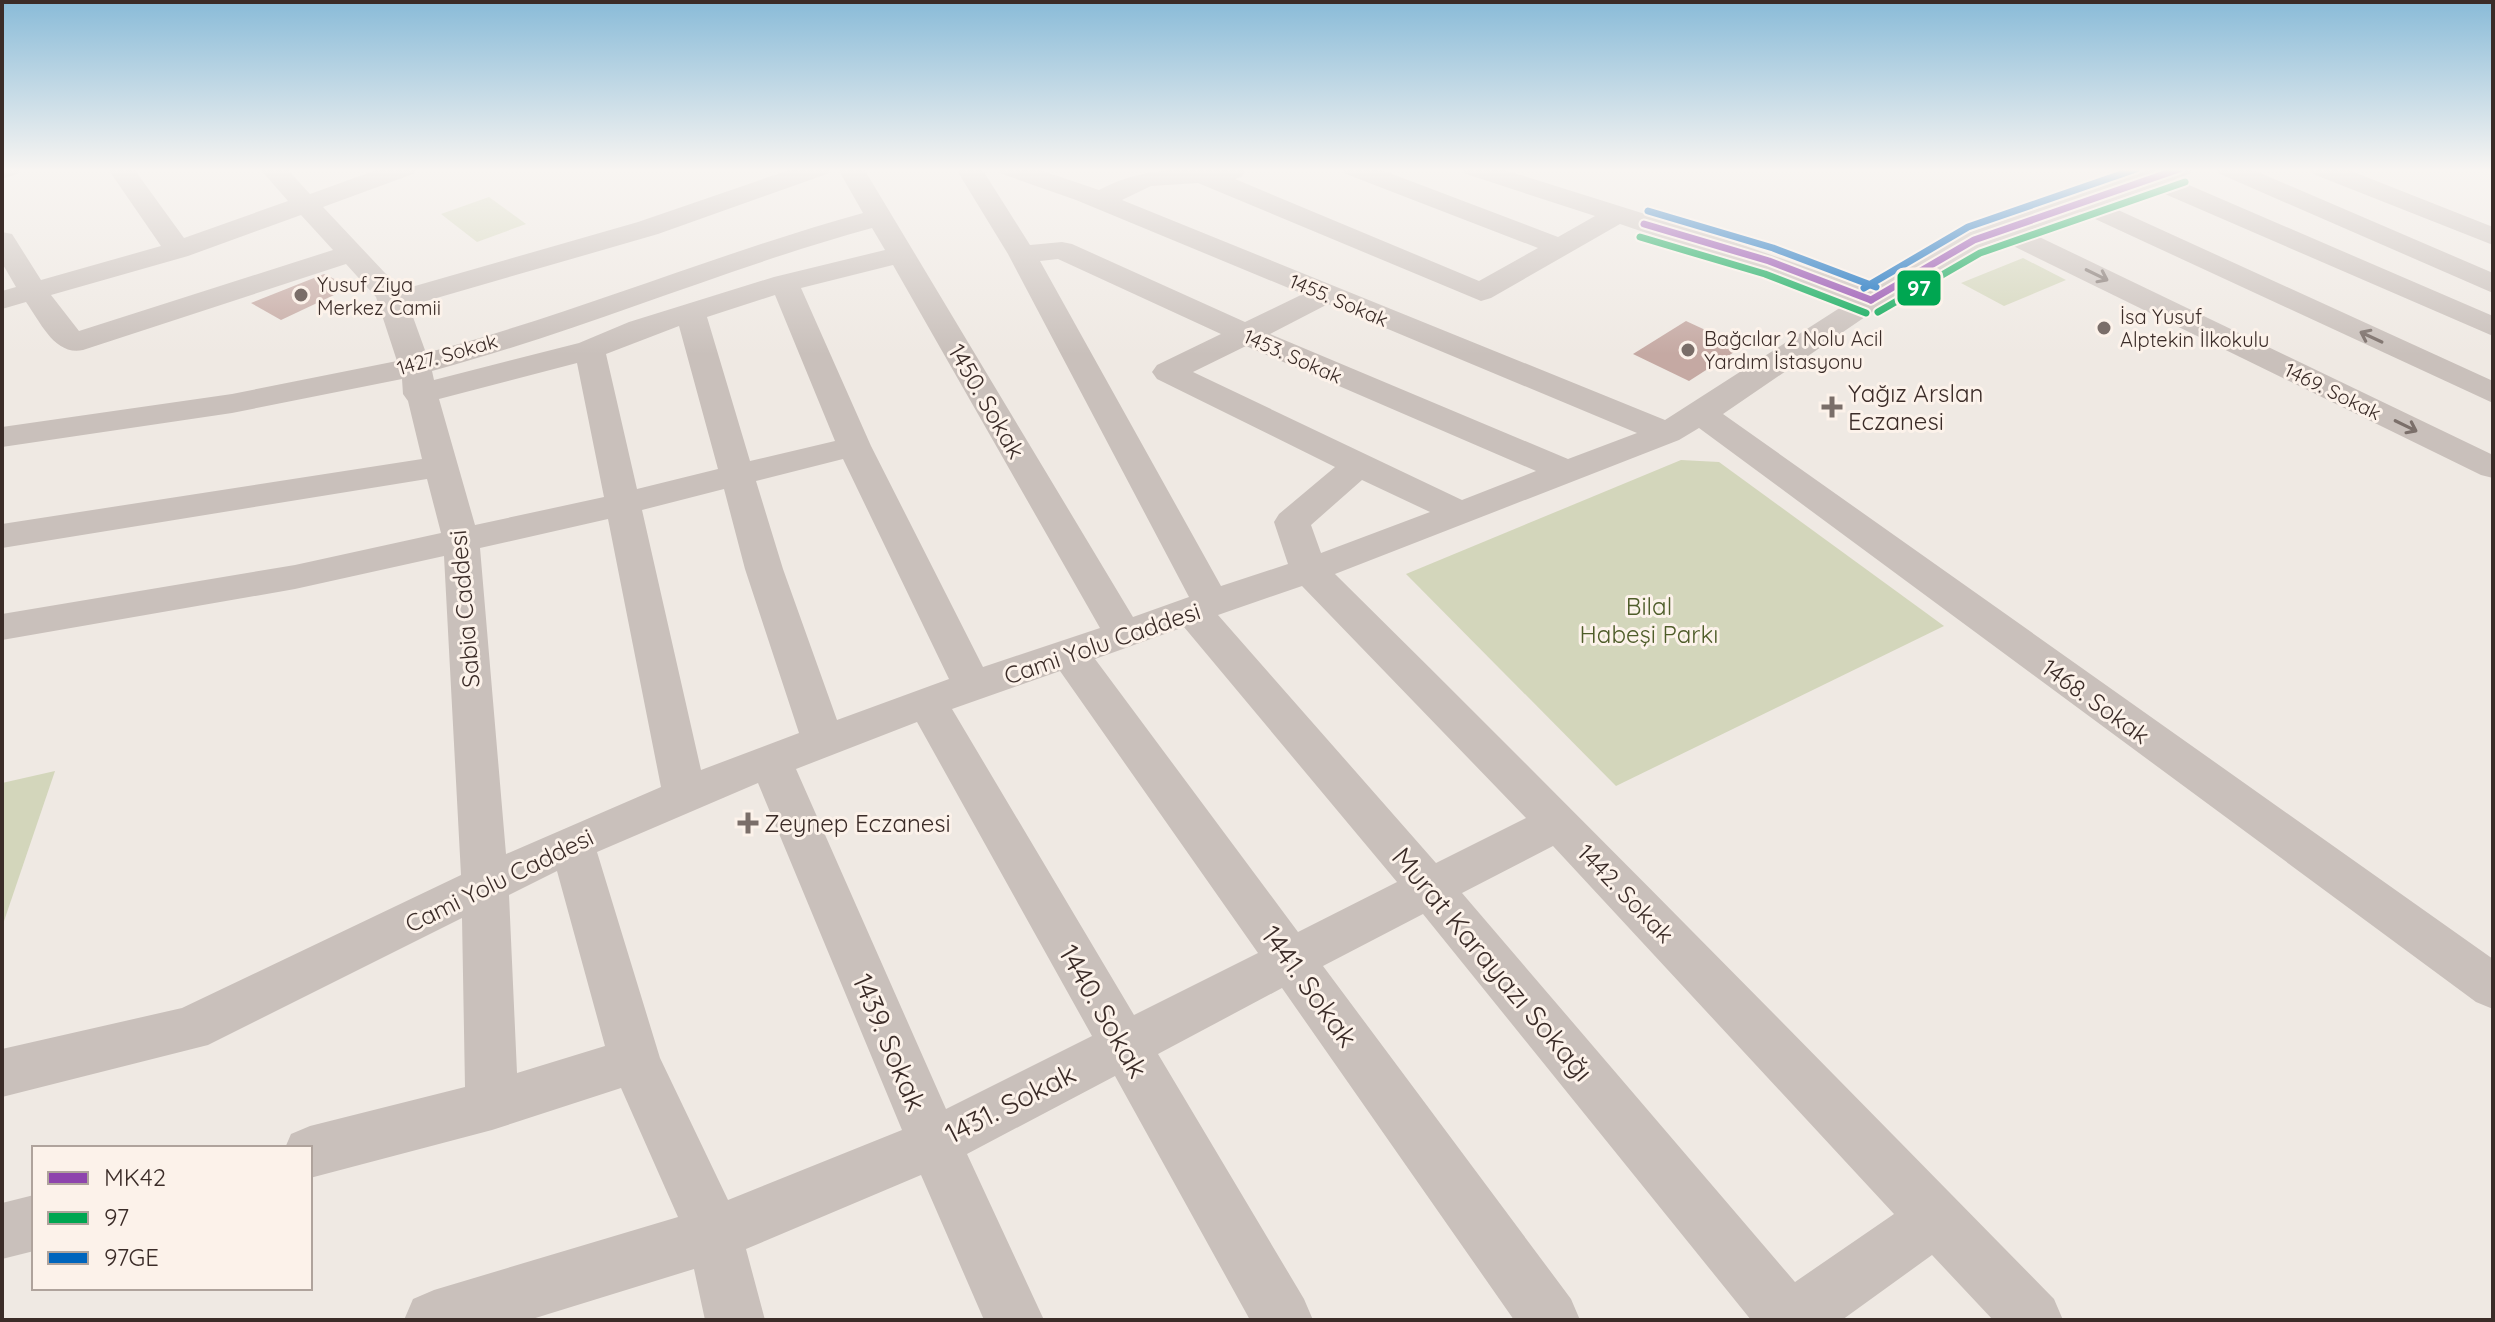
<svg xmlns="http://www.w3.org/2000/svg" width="2495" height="1322" viewBox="0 0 2495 1322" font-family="Quicksand,sans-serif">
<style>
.green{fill:#d3d6bb}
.building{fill:#c5a9a3}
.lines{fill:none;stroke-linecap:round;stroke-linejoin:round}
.minor{fill:#c9c0bb;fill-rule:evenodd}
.bus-1-casing{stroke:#fcf2ea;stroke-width:11}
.bus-2-casing{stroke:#fcf2ea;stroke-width:11}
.bus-3-casing{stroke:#fcf2ea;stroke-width:11}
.bus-1{stroke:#8e44ad;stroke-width:7}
.bus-2{stroke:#00a651;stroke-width:7}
.bus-3{stroke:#0065bd;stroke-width:7}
.oneway{stroke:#7b6f6a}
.poi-dot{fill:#7a6e69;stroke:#fcf2ea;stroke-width:3}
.labels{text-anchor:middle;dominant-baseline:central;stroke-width:6;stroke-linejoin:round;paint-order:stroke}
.far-poi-label{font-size:20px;fill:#3b2c28;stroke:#fcf2ea;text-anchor:start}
.far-street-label{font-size:20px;fill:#3b2c28;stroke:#fcf2ea}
.poi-label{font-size:24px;fill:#3b2c28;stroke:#fcf2ea;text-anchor:start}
.street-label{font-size:24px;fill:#3b2c28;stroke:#fcf2ea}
.park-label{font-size:24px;fill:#4e5c29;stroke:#fcf2ea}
.near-street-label{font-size:28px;fill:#3b2c28;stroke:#fcf2ea}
.line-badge{stroke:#fcf2ea;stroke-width:3}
.badge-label{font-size:22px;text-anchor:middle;font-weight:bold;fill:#fff}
</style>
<rect width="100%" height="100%" fill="#efe9e3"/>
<g class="green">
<path d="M 489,197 L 526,224 L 477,242 L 441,214 Z"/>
<path d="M 2023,258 L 2066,280 L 2004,306 L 1961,283 Z"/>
<path d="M 1681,460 L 1719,462 L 1944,626 L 1616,786 L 1406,574 Z"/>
<path d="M 55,771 L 2,927 L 2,783 Z"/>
</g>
<g class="building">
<path d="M 324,274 L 351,287 L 281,320 L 251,303 Z"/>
<path d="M 1686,321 L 1742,347 L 1689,381 L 1633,354 Z"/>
</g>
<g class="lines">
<g class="minor">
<path d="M 2,169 L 21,169 L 17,174 L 2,179 Z"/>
<path d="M 108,169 L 134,169 L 184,238 L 288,201 L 260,169 L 287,169 L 310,194 L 379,169 L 417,169 L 413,174 L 323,207 L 401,290 L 638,222 L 792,169 L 831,169 L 827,174 L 658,234 L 409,306 L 426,353 C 574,314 715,254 863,213 L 838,169 L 864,169 L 1133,617 L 1189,597 L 1008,254 L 956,169 L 982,169 L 1030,245 L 1062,242 L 1072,244 L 1245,322 L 1303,294 L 1076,200 L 1002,174 L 998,169 L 1037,169 L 1099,190 C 1145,165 1192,169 1243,169 L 1245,172 L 1241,177 L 1235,179 L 1479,281 L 1538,248 L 1346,174 L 1342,169 L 1379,169 L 1558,237 L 1595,216 L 1466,174 L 1462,169 L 1502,169 L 1734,242 L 1869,289 L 1964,234 L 2141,172 L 2154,169 L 2193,169 L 2189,174 L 2175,179 L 2493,316 L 2493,336 L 2151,188 L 2105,204 L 2493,381 L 2493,403 L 2080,212 L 2027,231 L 2493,455 L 2493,478 L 2481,475 L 2001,240 L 1984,246 L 1881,306 L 1723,414 L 2493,959 L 2493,1009 L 2476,1002 L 1699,428 L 1679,440 L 1335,574 C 1577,813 1816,1056 2054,1299 L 2063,1320 L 1993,1320 L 1932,1255 L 1842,1320 L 1751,1320 L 1423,914 L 1323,966 L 1571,1299 L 1580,1320 L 1514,1320 L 1282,988 L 1158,1054 L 1304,1299 L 1313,1320 L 1250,1320 L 1115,1076 L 967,1154 L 1044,1320 L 984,1320 L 921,1175 L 746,1249 L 765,1320 L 705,1320 L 694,1269 L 529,1320 L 404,1320 L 413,1299 L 434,1290 L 678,1217 L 621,1088 L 492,1130 L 310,1178 L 310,1148 L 285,1148 L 291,1134 L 310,1126 L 465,1087 L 462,918 L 208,1045 L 2,1097 L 2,1049 L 182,1008 L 461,875 L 444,556 L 295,589 L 2,640 L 2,614 L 295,565 L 441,533 L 427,479 L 2,548 L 2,524 L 422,459 L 408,401 L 403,394 L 402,379 L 232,413 L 2,447 L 2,427 L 232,394 L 397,361 L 376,297 L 346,264 L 83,350 C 55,356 41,323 26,302 L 2,309 L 2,291 L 16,287 L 2,263 L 2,232 L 12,234 L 41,280 L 161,246 ZM 1198,183 L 1481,301 L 1491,298 L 1620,224 L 1849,302 L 1665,420 L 1122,200 L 1151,186 ZM 301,215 L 333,250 L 79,331 L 51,295 L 188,256 ZM 872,228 L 885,250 L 774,277 L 629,322 L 579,343 L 434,380 L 432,371 C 581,331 723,269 872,228 ZM 1058,259 L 1221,334 L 1157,365 L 1152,372 L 1157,379 L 1335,467 L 1279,514 L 1274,522 L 1288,564 L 1221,586 L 1040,261 ZM 893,265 L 1100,628 L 983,667 L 871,446 L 801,288 ZM 775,295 L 835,441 L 750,461 L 707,317 ZM 1328,304 L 1637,433 L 1568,459 L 1270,334 ZM 679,326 L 718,469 L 637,489 L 606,354 ZM 1246,346 L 1536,471 L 1462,500 L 1193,372 ZM 577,363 L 604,497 L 475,525 L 439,399 ZM 843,459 L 949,679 L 837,720 L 783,569 L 756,481 ZM 1362,480 L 1430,512 L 1321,553 L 1311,525 ZM 724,489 L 745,569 L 799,733 L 701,770 L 642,510 ZM 608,519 L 661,787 L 506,854 L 480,548 ZM 1302,586 L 1526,818 L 1436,863 L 1218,615 ZM 1184,627 L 1397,882 L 1298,932 L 1095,659 ZM 1060,671 L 1258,953 L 1134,1015 L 952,709 ZM 917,722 L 1092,1036 L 946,1109 L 796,769 ZM 758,783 L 902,1130 L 728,1200 L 660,1058 L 597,852 ZM 1553,846 L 1894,1214 L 1795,1282 L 1462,893 ZM 557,871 L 605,1046 L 517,1073 L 509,895 Z"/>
<path d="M 2216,169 L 2251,169 L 2493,273 L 2493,293 L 2220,174 Z"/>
<path d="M 2309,169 L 2346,169 L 2493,227 L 2493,245 L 2313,174 Z"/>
<path d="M 34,1195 L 34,1251 L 2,1259 L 2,1203 Z"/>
</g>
<g class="bus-1-casing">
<g id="bus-1">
<path d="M 1644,224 L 1769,261 L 1871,300"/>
<path d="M 1871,300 L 1974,240 L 2179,169"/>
</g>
</g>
<g class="bus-2-casing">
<g id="bus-2">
<path d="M 1640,237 L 1765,274 L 1866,313"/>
<path d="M 1878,312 L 1980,253 L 2185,182"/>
</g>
</g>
<g class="bus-3-casing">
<g id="bus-3">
<path d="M 1648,211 L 1773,248 L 1876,287"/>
<path d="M 1864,288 L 1968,227 L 2136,169"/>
</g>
</g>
<use href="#bus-1" class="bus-1"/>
<use href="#bus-2" class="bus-2"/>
<use href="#bus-3" class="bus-3"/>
</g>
<defs><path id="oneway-shaft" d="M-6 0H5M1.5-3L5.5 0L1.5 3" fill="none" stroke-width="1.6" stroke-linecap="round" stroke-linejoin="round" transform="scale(2)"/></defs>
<g class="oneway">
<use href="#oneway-shaft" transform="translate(2097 275) rotate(26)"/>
<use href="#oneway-shaft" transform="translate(2371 337) rotate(-155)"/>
<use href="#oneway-shaft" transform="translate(2406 426) rotate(26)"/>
</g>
<linearGradient id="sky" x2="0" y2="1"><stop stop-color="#89bbd8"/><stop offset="0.48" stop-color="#f8f5f2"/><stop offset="1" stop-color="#f8f5f2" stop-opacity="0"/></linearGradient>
<rect width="2495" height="354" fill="url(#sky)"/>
<g class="poi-dot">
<circle cx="301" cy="295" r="8"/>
<circle cx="2104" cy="328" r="8"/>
<circle cx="1688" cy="350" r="8"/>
<path d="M1828 395h8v8h8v8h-8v8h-8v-8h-8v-8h8z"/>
<path d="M744 811h8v8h8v8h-8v8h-8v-8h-8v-8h8z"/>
</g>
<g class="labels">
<g class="far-poi-label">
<text x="317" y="284">Yusuf Ziya<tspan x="317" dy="23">Merkez Camii</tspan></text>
<text x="2120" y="316">İsa Yusuf<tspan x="2120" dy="23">Alptekin İlkokulu</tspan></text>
<text x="1704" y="338">Bağcılar 2 Nolu Acil<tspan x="1704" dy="23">Yardım İstasyonu</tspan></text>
</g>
<g class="far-street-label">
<text transform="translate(1339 300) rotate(23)">1455. Sokak</text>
<text transform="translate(447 354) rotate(-16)">1427. Sokak</text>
<text transform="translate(1293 356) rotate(24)">1453. Sokak</text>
<text transform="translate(2333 391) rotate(26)">1469. Sokak</text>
</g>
<g class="poi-label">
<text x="1848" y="393">Yağız Arslan<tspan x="1848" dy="28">Eczanesi</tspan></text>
<text x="764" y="823">Zeynep Eczanesi</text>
</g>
<g class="street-label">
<text transform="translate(987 401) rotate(60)">1450. Sokak</text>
<text transform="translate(464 609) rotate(-95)">Sabia Caddesi</text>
<text transform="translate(1102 643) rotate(-19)">Cami Yolu Caddesi</text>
<text transform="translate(2096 701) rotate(36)">1468. Sokak</text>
<text transform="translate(499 880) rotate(-26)">Cami Yolu Caddesi</text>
<text transform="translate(1626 893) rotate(46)">1442. Sokak</text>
</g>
<g class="park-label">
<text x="1649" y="606">Bilal<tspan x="1649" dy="28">Habeşi Parkı</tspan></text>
</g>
<g class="near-street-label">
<text transform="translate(1493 964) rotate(50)">Murat Karayazı Sokağı</text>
<text transform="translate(1310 986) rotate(54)">1441. Sokak</text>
<text transform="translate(1104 1011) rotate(60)">1440. Sokak</text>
<text transform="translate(890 1042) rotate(67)">1439. Sokak</text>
<text transform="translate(1010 1103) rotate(-27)">1431. Sokak</text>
</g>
</g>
<rect class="line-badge" x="1896" y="269" width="46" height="38" rx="8" fill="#00a651"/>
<g class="badge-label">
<text x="1919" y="296">97</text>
</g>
<rect width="2495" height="1322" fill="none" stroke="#3b2c28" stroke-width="8"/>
<rect x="32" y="1146" width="280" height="144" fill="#fcf2ea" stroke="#afa39c" stroke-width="2"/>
<rect x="48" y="1172" width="40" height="12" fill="#8e44ad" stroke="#afa39c" stroke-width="2"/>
<text x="104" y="1186" font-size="24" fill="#3b2c28">MK42</text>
<rect x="48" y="1212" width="40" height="12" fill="#00a651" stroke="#afa39c" stroke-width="2"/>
<text x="104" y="1226" font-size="24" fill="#3b2c28">97</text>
<rect x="48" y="1252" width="40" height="12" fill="#0065bd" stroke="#afa39c" stroke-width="2"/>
<text x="104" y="1266" font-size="24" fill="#3b2c28">97GE</text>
</svg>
